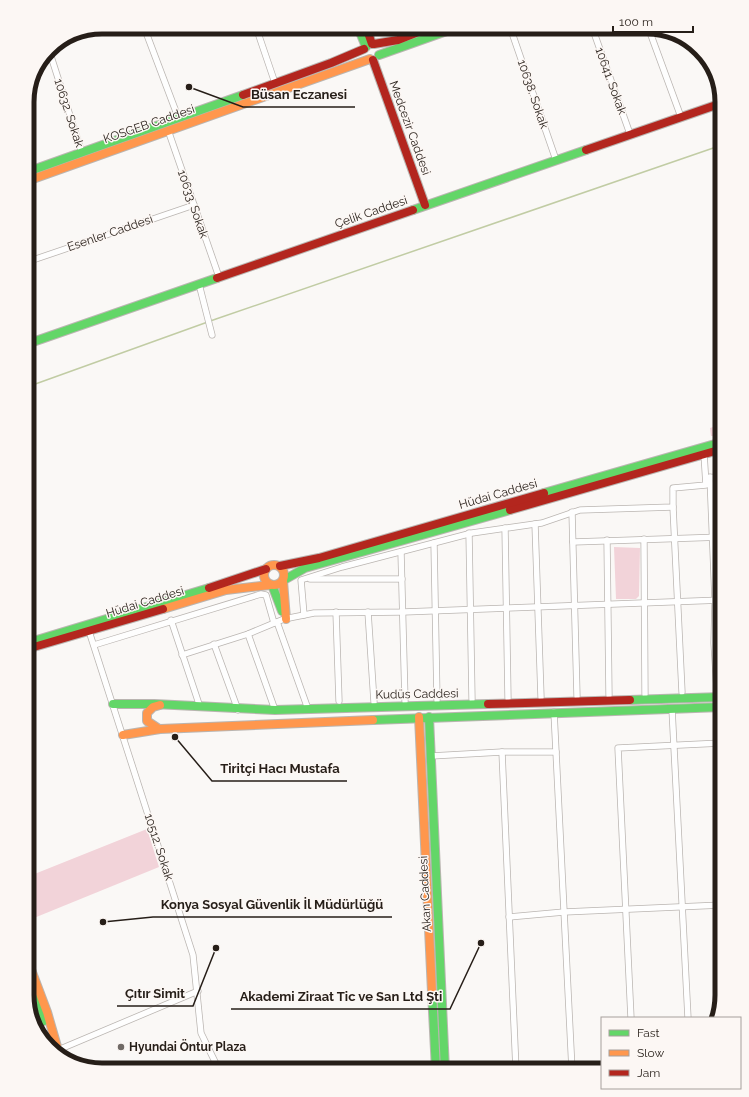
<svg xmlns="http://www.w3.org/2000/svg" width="749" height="1097" viewBox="0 0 749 1097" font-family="Raleway,sans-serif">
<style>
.green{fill:#f2d3d9}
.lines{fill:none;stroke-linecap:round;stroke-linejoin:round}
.stream{stroke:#c1cca4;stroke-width:1.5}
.street-casing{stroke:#bab5b1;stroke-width:7}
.fast-casing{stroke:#bab5b1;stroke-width:10}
.slow-casing{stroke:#bab5b1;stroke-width:10}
.jam-casing{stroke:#bab5b1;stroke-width:10}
.street{stroke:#fefefe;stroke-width:5.5}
.fast{stroke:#63d668;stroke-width:8}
.slow{stroke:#ff974d;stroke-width:8}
.jam{stroke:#b3261e;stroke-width:8}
.poi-dot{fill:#706a66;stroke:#fcf7f4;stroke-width:1.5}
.labels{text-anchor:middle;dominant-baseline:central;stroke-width:3;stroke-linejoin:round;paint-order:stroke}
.street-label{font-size:12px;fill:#261e18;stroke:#fcf7f4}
.poi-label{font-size:12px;font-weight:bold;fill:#261e18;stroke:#fcf7f4;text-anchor:start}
.rim{fill:none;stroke:#261e18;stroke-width:5}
.leader{fill:none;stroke:#261e18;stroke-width:1.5}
.callout-dot{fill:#261e18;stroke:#fcf7f4;stroke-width:1.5}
.callout-label{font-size:13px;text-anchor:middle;font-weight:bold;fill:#261e18;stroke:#fcf7f4;stroke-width:3;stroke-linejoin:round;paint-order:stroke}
</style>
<rect width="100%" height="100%" fill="#faf8f6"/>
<g class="green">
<path d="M 722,424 L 722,436 L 711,436 L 710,428 Z"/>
<path d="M 614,547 L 640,548 L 639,596 L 636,599 L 616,599 Z"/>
<path d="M 147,829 L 159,867 L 29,920 L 27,877 Z"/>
</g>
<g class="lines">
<path class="stream" d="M 27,387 L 216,319 L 722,145"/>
<g class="street-casing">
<g id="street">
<path d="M 144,27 L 178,117"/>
<path d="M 256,27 L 275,83"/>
<path d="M 510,27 L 556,160"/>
<path d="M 592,27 L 630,134"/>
<path d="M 648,27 L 681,117"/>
<path d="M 49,50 L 82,153"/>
<path d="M 168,130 L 219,277"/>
<path d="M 27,262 L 194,205"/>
<path d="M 199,284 L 212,335"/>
<path d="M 710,477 L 715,600 L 714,643 L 717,691"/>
<path d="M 708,478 L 722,476"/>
<path d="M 673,507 L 682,692"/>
<path d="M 572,512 L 577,696"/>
<path d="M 535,524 L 541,697"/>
<path d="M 505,528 L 508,698"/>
<path d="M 469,533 L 472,699"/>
<path d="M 644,539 L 645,694"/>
<path d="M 607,540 L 609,695"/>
<path d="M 573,542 L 722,537"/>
<path d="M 434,543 L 437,700"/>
<path d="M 401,552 L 405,701"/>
<path d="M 310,579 L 402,579"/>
<path d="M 336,612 L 339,701"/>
<path d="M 368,612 L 374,702"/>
<path d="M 304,615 L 301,580 L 342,567 L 472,533 L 542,523 L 580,510 L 673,507 L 673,488 L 706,485 L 704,454"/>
<path d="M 171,620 L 200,707"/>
<path d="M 277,622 L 308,709"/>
<path d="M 88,628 L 193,955 L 201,1033 L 219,1070"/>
<path d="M 248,634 L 275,710"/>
<path d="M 214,644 L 238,710"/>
<path d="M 94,645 L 261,594 L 266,595 L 274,623"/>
<path d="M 182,655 L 248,634 L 284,619 L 314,613 L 403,612 L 722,600"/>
<path d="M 672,709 L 688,1018"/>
<path d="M 554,712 L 572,1070"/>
<path d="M 502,752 L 516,1070"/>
<path d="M 431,756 L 502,752 L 556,752"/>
<path d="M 509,917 L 564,912 L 722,905"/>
<path d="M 631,1018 L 618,748 L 722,743"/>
<path d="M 58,1050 L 198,991"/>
</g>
</g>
<g class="fast-casing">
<g id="fast">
<path d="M 358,27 L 366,47"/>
<path d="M 379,55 L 458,27"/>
<path d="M 27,172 L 243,95"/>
<path d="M 413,210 L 586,150"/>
<path d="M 27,344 L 217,278"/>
<path d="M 544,493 L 722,442"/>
<path d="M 284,580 L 305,568 L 510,510"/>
<path d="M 272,585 L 282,611"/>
<path d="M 27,643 L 209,588"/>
<path d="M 630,700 L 722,697"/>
<path d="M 113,704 L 154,704 L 275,710 L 488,704"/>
<path d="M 429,717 L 445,1070"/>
<path d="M 373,720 L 722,707"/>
<path d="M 27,981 L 44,1021"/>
<path d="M 432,992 L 436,1070"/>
</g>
</g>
<g class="slow-casing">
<g id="slow">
<path d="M 27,181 L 370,59"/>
<circle cx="274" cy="575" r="10"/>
<path d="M 283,581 L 286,619"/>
<path d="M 163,609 L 226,590 L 270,585"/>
<path d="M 419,717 L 432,992"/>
<path d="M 159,729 L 147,721 L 147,713 L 153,707 L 160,705"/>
<path d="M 123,735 L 160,729 L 373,720"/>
<path d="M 27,959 L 47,1012 L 58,1050"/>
<path d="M 35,1025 L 39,1034"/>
</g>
</g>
<g class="jam-casing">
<g id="jam">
<path d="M 366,27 L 372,44"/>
<path d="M 374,44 L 398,40 L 431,27"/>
<path d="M 373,60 L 425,205"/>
<path d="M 243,95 L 331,63 L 364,49"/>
<path d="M 586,150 L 722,103"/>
<path d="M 217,278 L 413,210"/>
<path d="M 510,510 L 722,449"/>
<path d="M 280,566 L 319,558 L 544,493"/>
<path d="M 209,588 L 266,569"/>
<path d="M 27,649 L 163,609"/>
<path d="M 488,704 L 630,700"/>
</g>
</g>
<use href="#street" class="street"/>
<use href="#fast" class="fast"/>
<use href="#slow" class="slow"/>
<use href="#jam" class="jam"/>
</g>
<circle class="poi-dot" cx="121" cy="1047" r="4"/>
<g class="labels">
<g class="street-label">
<text transform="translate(611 81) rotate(70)">10641. Sokak</text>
<text transform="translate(533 94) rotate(71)">10638. Sokak</text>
<text transform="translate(69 113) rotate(72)">10632. Sokak</text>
<text transform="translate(149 124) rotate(-19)">KOSGEB Caddesi</text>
<text transform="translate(410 128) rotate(70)">Medcezir Caddesi</text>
<text transform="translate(193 204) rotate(71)">10633. Sokak</text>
<text transform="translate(371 212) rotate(-19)">Çelik Caddesi</text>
<text transform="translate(110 233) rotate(-19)">Esenler Caddesi</text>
<text transform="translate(498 494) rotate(-16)">Hüdai Caddesi</text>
<text transform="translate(145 602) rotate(-17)">Hüdai Caddesi</text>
<text transform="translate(417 694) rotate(-1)">Kudüs Caddesi</text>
<text transform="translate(159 847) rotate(72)">10512. Sokak</text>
<text transform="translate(425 894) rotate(-93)">Akan Caddesi</text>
</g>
<g class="poi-label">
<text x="129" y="1047">Hyundai Öntur Plaza</text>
</g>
</g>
<path d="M0 0H749V1097H0ZM102 34H647A68 68 0 0 1 715 102V995A68 68 0 0 1 647 1063H102A68 68 0 0 1 34 995V102A68 68 0 0 1 102 34Z" fill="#fcf7f4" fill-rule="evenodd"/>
<path class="rim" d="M102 34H647A68 68 0 0 1 715 102V995A68 68 0 0 1 647 1063H102A68 68 0 0 1 34 995V102A68 68 0 0 1 102 34Z"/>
<path class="leader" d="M189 87L243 107H355M175 737L212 781H347M103 922L153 917H392M216 948L193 1006H117M481 943L450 1009H231"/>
<g class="callout-dot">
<circle cx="189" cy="87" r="4"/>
<circle cx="175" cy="737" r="4"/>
<circle cx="103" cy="922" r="4"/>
<circle cx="216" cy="948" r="4"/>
<circle cx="481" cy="943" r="4"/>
</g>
<g class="callout-label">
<text x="299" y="99">Büsan Eczanesi</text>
<text x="280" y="773">Tiritçi Hacı Mustafa</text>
<text x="272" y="909">Konya Sosyal Güvenlik İl Müdürlüğü</text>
<text x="155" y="998">Çıtır Simit</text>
<text x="341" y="1001">Akademi Ziraat Tic ve San Ltd Şti</text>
</g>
<rect x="601" y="1017" width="140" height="72" fill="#fcf7f4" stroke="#a6a09c"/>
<rect x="609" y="1030" width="20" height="6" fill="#63d668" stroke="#a6a09c"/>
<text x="637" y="1037" font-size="12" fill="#261e18">Fast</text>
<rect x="609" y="1050" width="20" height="6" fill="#ff974d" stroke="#a6a09c"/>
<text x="637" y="1057" font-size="12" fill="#261e18">Slow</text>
<rect x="609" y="1070" width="20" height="6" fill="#b3261e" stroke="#a6a09c"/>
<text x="637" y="1077" font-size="12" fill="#261e18">Jam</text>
<path d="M613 26v6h80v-6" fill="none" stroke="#261e18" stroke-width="2"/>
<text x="619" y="26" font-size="12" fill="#261e18" stroke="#fcf7f4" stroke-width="3" paint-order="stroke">100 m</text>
</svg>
